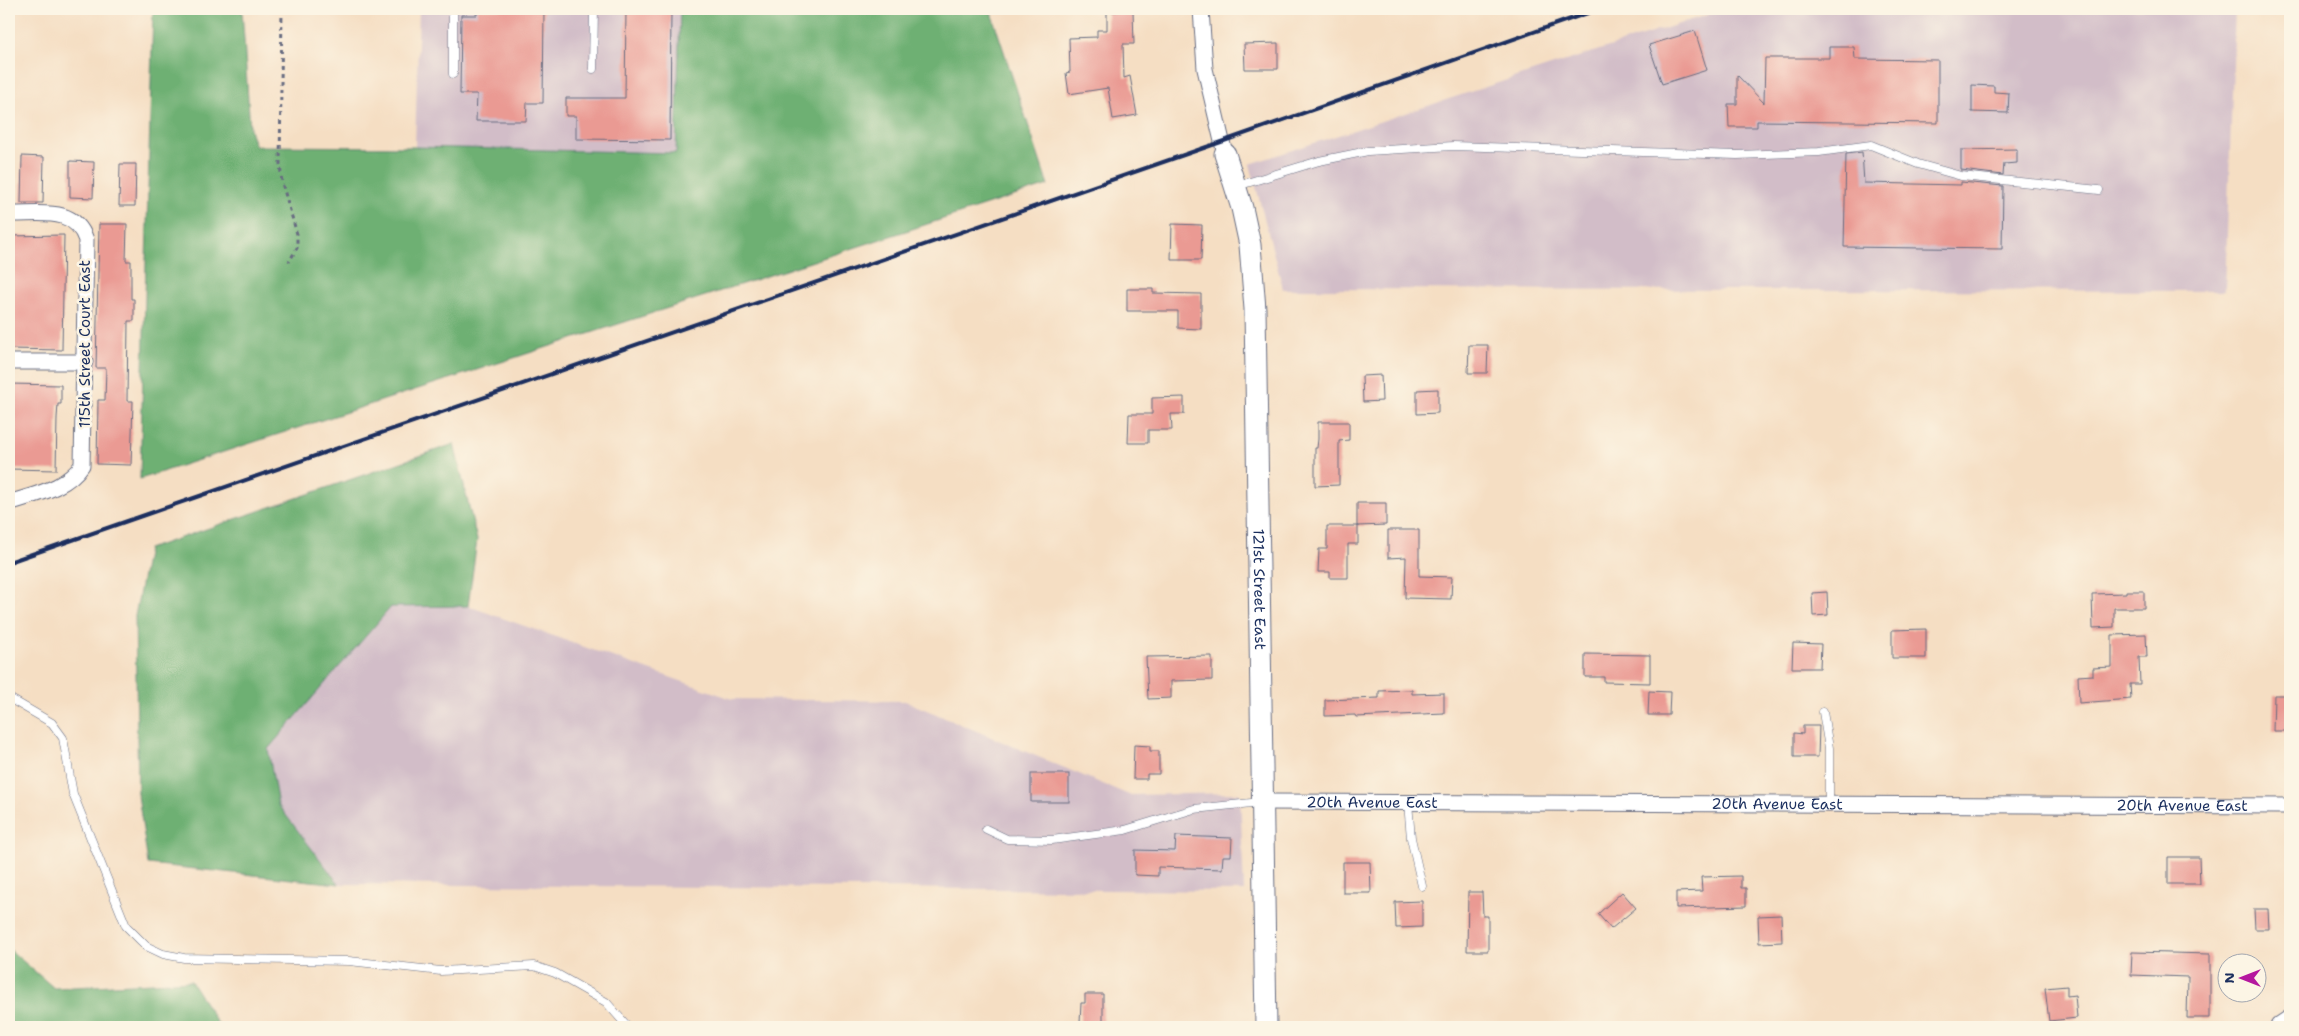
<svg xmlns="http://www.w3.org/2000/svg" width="2299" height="1036" viewBox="0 0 2299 1036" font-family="'Shantell Sans',sans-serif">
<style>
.industrial{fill:#d2bdc8}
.forest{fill:#6eb073;stroke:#447068}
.building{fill:#ea9a93}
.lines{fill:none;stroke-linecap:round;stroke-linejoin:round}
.lane-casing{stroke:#676c81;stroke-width:9}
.street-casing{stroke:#676c81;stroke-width:17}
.secondary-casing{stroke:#676c81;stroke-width:23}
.path{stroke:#676c81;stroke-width:3;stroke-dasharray:4 4;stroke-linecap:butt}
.lane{stroke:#fff;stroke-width:8}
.street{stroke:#fff;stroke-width:15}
.secondary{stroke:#fff;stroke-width:21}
.rail{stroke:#1b2f5e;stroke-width:4}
.labels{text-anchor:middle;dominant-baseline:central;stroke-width:5;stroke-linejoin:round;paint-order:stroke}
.street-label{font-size:15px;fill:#1b2f5e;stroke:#fcf5e5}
</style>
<rect width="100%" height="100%" fill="#fcf5e5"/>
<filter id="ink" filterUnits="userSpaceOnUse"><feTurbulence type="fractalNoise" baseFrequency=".02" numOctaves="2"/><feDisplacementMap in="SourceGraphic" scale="10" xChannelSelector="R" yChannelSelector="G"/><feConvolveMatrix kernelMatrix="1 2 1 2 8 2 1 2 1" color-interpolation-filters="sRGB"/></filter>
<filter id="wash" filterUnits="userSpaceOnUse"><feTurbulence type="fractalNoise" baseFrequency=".0096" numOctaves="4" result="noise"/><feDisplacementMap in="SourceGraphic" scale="20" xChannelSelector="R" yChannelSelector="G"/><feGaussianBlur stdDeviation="1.12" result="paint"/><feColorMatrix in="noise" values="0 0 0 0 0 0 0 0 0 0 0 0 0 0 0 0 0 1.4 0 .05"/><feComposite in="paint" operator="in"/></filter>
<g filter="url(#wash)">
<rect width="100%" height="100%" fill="#f5dec3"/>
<g class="industrial">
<path d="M 419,9 L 680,9 L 677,153 L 415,147 Z"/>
<path d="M 1725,9 L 2235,9 L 2225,291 L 1283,289 L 1250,164 Z"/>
<path d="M 468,606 L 732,699 L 905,701 L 1129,795 L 1240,793 L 1244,891 L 339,884 L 278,805 L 268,749 L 391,607 Z"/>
</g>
<g class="forest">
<path d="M 153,9 L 242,9 L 250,129 L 255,146 L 415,147 L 676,153 L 680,9 L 990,9 L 1048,185 L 140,479 Z"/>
<path d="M 454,444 L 477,540 L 468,606 L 391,607 L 268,749 L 278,805 L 339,884 L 148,864 L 138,795 L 135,616 L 148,549 Z"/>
<path d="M 9,949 L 54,988 L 191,981 L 220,1027 L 9,1027 Z"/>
</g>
<g id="blocks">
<g class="building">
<path d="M 477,9 L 544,9 L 543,103 L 527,103 L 526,121 L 476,121 L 477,94 L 460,94 L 461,15 L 477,15 Z"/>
<path d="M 626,9 L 671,9 L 670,140 L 576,139 L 576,116 L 566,116 L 566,98 L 625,98 Z"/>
<path d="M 1133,11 L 1134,44 L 1123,44 L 1124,78 L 1130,76 L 1137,115 L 1113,119 L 1108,88 L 1069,94 L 1066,73 L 1070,72 L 1069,38 L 1097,37 L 1097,30 L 1107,30 L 1107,12 Z"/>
<path d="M 1695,31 L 1707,70 L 1662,84 L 1649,45 Z"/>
<path d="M 1278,43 L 1278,69 L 1245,69 L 1244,44 Z"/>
<path d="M 1829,47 L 1854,47 L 1855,59 L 1938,60 L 1938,123 L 1757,121 L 1757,127 L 1729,127 L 1728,104 L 1737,104 L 1737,75 L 1764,103 L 1765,58 L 1829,58 Z"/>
<path d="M 1972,85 L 1994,86 L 1994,92 L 2009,93 L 2008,113 L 1972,112 Z"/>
<path d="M 2017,149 L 2017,163 L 2004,164 L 2003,175 L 1961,170 L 1961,150 Z"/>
<path d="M 1862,152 L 1864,183 L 1961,185 L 1961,182 L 2003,186 L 2002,249 L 1844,247 L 1846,154 Z"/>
<path d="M 22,156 L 44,157 L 43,203 L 21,203 Z"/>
<path d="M 70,161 L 94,162 L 93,198 L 70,197 Z"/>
<path d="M 120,164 L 136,164 L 135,206 L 119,206 Z"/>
<path d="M 99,224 L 127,224 L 126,261 L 131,261 L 131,299 L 134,299 L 134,321 L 128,321 L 127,401 L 133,401 L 131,465 L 97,464 L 98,400 L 105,400 L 106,368 L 96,368 Z"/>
<path d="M 1172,224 L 1202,225 L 1201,260 L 1171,260 Z"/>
<path d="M 64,235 L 62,350 L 9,349 L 9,236 Z"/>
<path d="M 1127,289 L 1153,289 L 1153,293 L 1201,294 L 1201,329 L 1178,328 L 1178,311 L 1127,311 Z"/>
<path d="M 1469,345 L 1488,345 L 1487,373 L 1468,373 Z"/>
<path d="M 1381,375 L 1382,401 L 1363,402 L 1362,376 Z"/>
<path d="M 9,384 L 61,385 L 61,404 L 58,404 L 57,418 L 56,470 L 9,469 Z"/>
<path d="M 1438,389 L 1438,413 L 1417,414 L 1417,390 Z"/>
<path d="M 1184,397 L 1184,414 L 1171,414 L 1172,430 L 1148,430 L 1148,443 L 1128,443 L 1129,414 L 1152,414 L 1152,398 Z"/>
<path d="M 1318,422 L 1349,422 L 1349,440 L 1339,441 L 1339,485 L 1315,486 L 1315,448 L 1317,448 L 1318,439 Z"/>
<path d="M 1357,503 L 1386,503 L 1386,525 L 1357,526 Z"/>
<path d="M 1327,526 L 1358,526 L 1358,544 L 1348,544 L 1348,578 L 1330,578 L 1330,572 L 1318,572 L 1319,549 L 1327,549 Z"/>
<path d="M 1388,530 L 1419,530 L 1419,576 L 1452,577 L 1451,599 L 1405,598 L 1406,557 L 1388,558 Z"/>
<path d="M 2126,591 L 2144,591 L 2144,608 L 2114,608 L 2114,627 L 2093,628 L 2092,594 L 2126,593 Z"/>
<path d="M 1827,592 L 1828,615 L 1813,616 L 1812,593 Z"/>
<path d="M 1926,629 L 1926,658 L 1892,658 L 1892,630 Z"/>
<path d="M 2146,634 L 2147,657 L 2139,657 L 2140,684 L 2130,684 L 2131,699 L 2079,703 L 2078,676 L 2093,675 L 2093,668 L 2112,667 L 2112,635 Z"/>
<path d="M 1793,643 L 1821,644 L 1820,668 L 1792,668 Z"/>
<path d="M 1585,654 L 1650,655 L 1650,683 L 1604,682 L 1604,677 L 1585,677 Z"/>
<path d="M 1212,656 L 1212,680 L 1171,681 L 1171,698 L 1148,699 L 1146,657 Z"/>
<path d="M 1412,690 L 1412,694 L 1444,693 L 1444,713 L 1356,717 L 1355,715 L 1325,716 L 1325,700 L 1379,698 L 1379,691 Z"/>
<path d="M 1649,691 L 1670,692 L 1669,715 L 1648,715 Z"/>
<path d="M 2274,695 L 2290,695 L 2290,731 L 2273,731 Z"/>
<path d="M 1803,726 L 1819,726 L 1818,757 L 1794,757 L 1794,733 L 1803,734 Z"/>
<path d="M 1134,745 L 1150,746 L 1150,751 L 1159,751 L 1159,774 L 1147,774 L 1147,779 L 1133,779 Z"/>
<rect x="1031" y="774" width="38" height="28"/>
<path d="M 1176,836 L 1232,838 L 1231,856 L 1223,856 L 1222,869 L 1158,867 L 1158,876 L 1135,875 L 1135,850 L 1175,851 Z"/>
<path d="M 2168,857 L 2199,857 L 2200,884 L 2168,884 Z"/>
<path d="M 1343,862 L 1370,862 L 1371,893 L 1343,893 Z"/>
<path d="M 1741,876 L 1741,888 L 1746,888 L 1746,906 L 1676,908 L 1676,892 L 1702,891 L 1701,877 Z"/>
<path d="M 1468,892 L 1482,892 L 1483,916 L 1488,916 L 1488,951 L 1467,951 Z"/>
<path d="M 1622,892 L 1636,908 L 1611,929 L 1598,914 Z"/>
<path d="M 1422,901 L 1422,927 L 1396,928 L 1395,902 Z"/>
<path d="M 2254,909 L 2268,909 L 2269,929 L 2255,929 Z"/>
<path d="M 1781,915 L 1782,942 L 1759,943 L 1758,916 Z"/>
<path d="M 2132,952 L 2210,954 L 2210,1018 L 2187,1018 L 2188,977 L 2131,975 Z"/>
<path d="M 2067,986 L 2067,996 L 2075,995 L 2077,1018 L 2049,1021 L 2045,988 Z"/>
<path d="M 1085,994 L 1103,994 L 1103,1023 L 1080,1023 L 1081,1003 L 1085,1003 Z"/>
</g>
</g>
</g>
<g filter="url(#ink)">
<use href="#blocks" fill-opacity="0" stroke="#676c81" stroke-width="1"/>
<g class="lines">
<g class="lane-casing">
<g id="lane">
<path d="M 593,69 L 594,9"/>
<path d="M 453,74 L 453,9"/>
<path d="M 1237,186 L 1319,161 L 1368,151 L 1453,146 L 1737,155 L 1819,152 L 1871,145 L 1918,164 L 1961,176 L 2099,190"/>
<path d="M 9,698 L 52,723 L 63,738 L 73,794 L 126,926 L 146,946 L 163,954 L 184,958 L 349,961 L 441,971 L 534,966 L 555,973 L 606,1002 L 628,1027"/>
<path d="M 1823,712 L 1829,748 L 1829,806"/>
<path d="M 1408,803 L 1411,838 L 1422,886"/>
<path d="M 986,829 L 1007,839 L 1052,840 L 1125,830 L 1194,809 L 1261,802"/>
</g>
</g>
<g class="street-casing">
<g id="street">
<path d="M 1201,9 L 1205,69 L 1225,154"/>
<path d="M 9,214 C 39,215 74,205 86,240 L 82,465 C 66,489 35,494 9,503"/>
<path d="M 9,362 L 85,362"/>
<path id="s1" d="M 1263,802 L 2290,806"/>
</g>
</g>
<g class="secondary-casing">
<g id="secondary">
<path id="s2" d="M 1225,154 L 1242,208 L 1250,245 L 1255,309 L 1266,1027"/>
<path d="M 2281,1027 L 2290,1021"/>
</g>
</g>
<path class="path" d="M 282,9 L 280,164 L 282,183 L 297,234 L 297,248 L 289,262"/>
<use href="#lane" class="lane"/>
<use href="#street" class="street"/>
<use href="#secondary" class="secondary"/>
<path class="rail" d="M 9,562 L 1221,142 L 1599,9"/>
</g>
</g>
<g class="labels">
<g class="street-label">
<text transform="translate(85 344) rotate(-90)">115th Street Court East</text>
<text stroke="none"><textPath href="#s2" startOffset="439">121st Street East</textPath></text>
<text stroke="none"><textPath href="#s1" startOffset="109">20th Avenue East</textPath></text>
<text stroke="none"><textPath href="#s1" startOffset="514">20th Avenue East</textPath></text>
<text stroke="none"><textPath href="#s1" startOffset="919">20th Avenue East</textPath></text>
</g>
</g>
<rect width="2299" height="1036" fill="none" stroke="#fcf5e5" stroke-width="30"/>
<g transform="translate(2242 978) rotate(270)"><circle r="24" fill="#fcf5e5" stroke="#a2a6af"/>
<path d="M0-4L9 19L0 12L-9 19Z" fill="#b5179e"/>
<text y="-8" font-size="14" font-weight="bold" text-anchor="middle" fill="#1b2f5e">N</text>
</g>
</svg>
